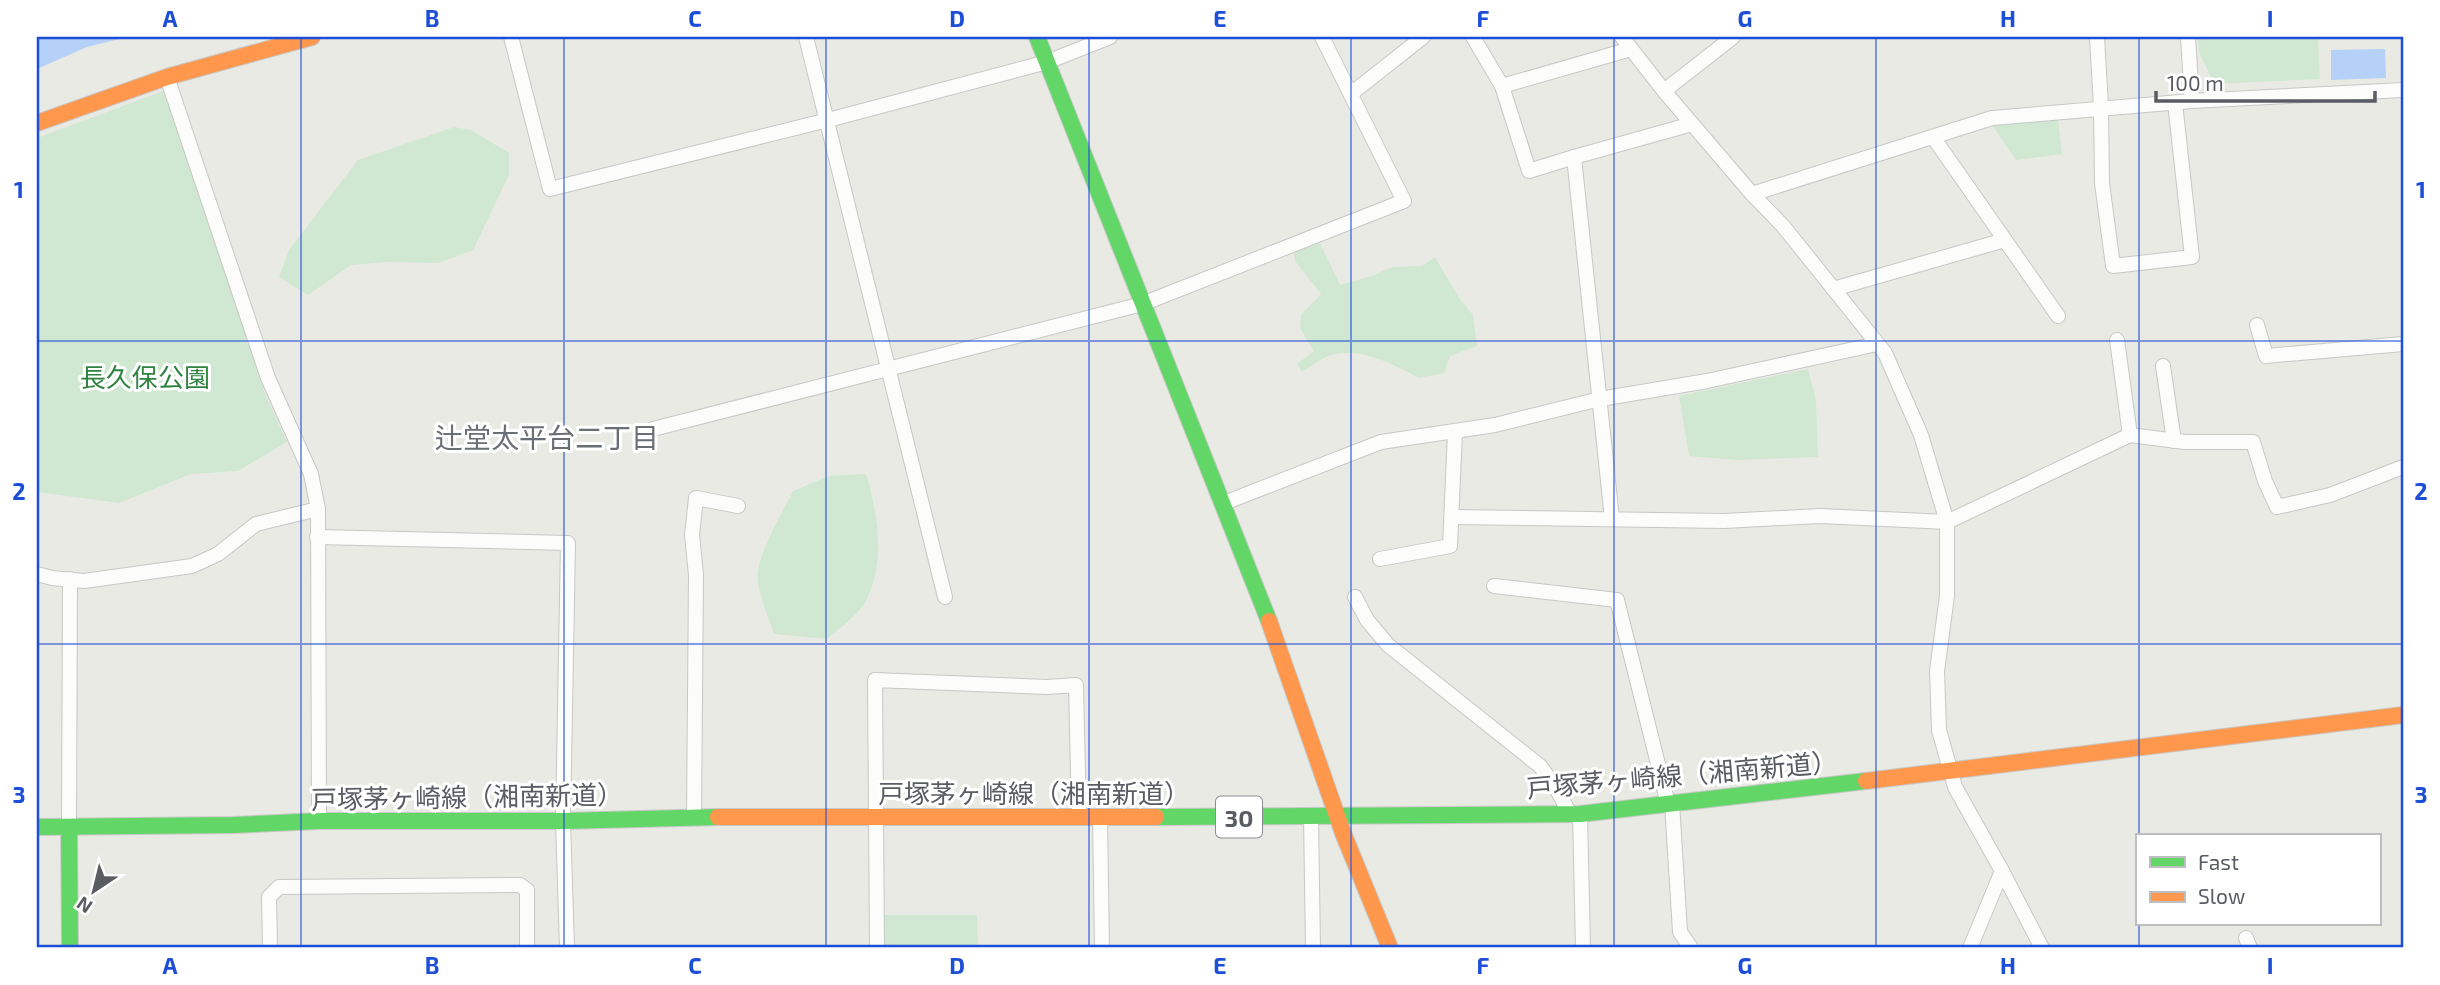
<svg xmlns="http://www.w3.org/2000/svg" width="2440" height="985" viewBox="0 0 2440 985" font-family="'Exo 2','Noto Sans JP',sans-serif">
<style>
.green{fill:#d0e8d1}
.water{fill:#b6d1f7}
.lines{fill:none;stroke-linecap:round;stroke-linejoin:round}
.street-casing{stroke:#c7c8c6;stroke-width:16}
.fast-casing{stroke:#c7c8c7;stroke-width:18}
.slow-casing{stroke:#c7c8c7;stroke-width:18}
.street{stroke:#fcfcfb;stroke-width:14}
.fast{stroke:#63d668;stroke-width:16}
.slow{stroke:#ff974d;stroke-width:16}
.grid{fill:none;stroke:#1d4ed8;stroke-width:2;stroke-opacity:0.55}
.labels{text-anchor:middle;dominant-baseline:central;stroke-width:6;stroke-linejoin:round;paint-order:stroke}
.shield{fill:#fff;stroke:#8b8d92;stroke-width:2}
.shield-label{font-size:24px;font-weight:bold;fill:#595c63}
.park-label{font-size:26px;fill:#2f8340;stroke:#fff}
.street-label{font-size:26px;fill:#595c63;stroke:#fff}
.neighbourhood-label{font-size:28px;fill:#6a6e75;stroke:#fff}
.neatline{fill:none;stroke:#1d4ed8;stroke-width:2.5}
.grid-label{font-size:23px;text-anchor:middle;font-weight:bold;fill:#1d4ed8}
</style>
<rect width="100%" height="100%" fill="#eaeae4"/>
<g class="green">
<path d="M 2198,37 L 2318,37 L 2320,79 L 2214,84 L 2199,52 Z"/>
<path d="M 166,90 L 248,343 L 265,394 L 287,442 L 238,471 L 191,474 L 119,503 L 37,492 L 37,138 Z"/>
<path d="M 2058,119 L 2062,154 L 2016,160 L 1991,124 Z"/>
<path d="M 454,127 L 471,130 L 509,153 L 509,175 L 473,250 L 438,263 L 388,262 L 351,265 L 308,295 L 279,277 L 289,250 L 358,160 Z"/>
<path d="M 1320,243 L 1340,285 L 1372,276 L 1392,267 L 1422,266 L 1435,257 L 1459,298 L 1473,315 L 1477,346 L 1450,356 L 1444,373 L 1419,378 C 1394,365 1366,349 1336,354 C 1325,355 1312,366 1302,372 L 1297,364 L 1314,351 L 1300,328 L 1301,315 L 1321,294 L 1295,261 L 1294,252 Z"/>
<path d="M 1808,369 L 1816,400 L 1818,457 L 1737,460 L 1689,456 L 1679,396 Z"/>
<path d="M 866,474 C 878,515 886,560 866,601 C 860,613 838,630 827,639 L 774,634 C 769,617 755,588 758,571 C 761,548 783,512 793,491 L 829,476 Z"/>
<path d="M 883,915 L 977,915 L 978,948 L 883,948 Z"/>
</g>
<g class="water">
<path d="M 37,37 L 128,37 L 87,47 L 37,69 Z"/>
<path d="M 2385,49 L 2386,78 L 2331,80 L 2331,50 Z"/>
</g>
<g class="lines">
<g class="street-casing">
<g id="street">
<path d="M 511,37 L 550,189 L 828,120 L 1047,62 L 1110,37"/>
<path d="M 806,37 L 945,597"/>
<path d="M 1473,37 L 1502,86 L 1529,171 L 1574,157"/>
<path d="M 1622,37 L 1664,91 L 1752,194 L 1783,226 L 1885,353 L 1921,435 L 1947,522 L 1947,596 L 1937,671 L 1939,730 L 1955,787 L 2002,871 L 2042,948"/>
<path d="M 2097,37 L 2101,107 L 2102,183 L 2113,266 L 2192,257 L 2175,103"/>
<path d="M 2188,37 L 2192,101"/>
<path d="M 167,77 L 268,378 L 311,474 L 318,509 L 319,821"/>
<path d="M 1502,86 L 1631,49"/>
<path d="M 1664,91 L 1733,37"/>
<path d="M 1352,93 L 1423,37"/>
<path d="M 1933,137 L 2058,316"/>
<path d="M 1752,194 L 1992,118 L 2192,101 L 2403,90"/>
<path d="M 1833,289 L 2005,240"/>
<path d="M 2257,325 L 2266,356 L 2403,344"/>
<path d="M 2117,340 L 2130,435"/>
<path d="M 2163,366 L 2174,441"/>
<path d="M 653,429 L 1142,304 L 1404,201 L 1322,37"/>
<path d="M 1224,503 L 1381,442 L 1495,425 L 1600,399 L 1707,381 L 1877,344"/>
<path d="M 1452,517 L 1724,521 L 1820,516 L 1947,522 L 2130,435 L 2185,442 L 2253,442 L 2265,481 L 2277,507 L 2330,495 L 2403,467"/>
<path d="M 1612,519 L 1574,157 L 1692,124"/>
<path d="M 317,537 L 568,543 L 563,821 L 567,948"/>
<path d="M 1380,559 L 1450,546 L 1455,432"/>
<path d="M 37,574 L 52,578 L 84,581 L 192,566 L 218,554 L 256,524 L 318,509"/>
<path d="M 1494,586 L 1617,600 L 1668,804"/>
<path d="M 1355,597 L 1367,620 L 1388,645 L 1540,766 L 1556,788 L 1569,812"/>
<path d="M 1672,803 L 1680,932 L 1691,948"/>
<path d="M 1580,814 L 1583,948"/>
<path d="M 1311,816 L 1313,948"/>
<path d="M 694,817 L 696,575 L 692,535 L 696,498 L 738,506"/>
<path d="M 1100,817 L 1102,948"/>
<path d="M 69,827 L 70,579"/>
<path d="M 2246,938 L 2250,948"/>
<path d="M 270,948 L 269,897 L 279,887 L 520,885 L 527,890 L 527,948"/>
<path d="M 877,948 L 875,680 L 1047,687 L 1076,685 L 1079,817"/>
<path d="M 1970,948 L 2002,871"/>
</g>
</g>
<g class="fast-casing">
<g id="fast">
<path d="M 1037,37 L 1269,621"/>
<path d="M 1156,817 L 1580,814 L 1866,781"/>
<path d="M 37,827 L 233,825 L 319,821 L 563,821 L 718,817"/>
<path d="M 69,827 L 70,948"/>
</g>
</g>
<g class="slow-casing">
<g id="slow">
<path d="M 37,123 L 167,77 L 312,37"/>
<path d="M 1269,621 L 1343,833 L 1390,948"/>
<path d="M 1866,781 L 2403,715"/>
<path d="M 718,817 L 1156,817"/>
</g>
</g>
<use href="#street" class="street"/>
<use href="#fast" class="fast"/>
<use href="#slow" class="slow"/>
</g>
<path class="grid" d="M 301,37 L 301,948M 564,37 L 564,948M 826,37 L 826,948M 1089,37 L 1089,948M 1351,37 L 1351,948M 1614,37 L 1614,948M 1876,37 L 1876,948M 2139,37 L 2139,836M 37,341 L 2403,341M 37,644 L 2403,644M 2139,924 L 2139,948"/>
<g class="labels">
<rect class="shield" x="1216" y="796.5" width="46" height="41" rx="5"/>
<g class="shield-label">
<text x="1239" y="817">30</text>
</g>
<g class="park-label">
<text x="145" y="376">長久保公園</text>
</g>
<g class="street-label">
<text transform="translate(1682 774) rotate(-5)">戸塚茅ヶ崎線（湘南新道）</text>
<text x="1034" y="792">戸塚茅ヶ崎線（湘南新道）</text>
<text transform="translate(467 796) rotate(-1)">戸塚茅ヶ崎線（湘南新道）</text>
</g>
<g class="neighbourhood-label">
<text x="547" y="437">辻堂太平台二丁目</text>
</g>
</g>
<rect width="2440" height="985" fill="none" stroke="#ffffff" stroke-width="77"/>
<rect x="2136" y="834" width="245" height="91" fill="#ffffff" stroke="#bdbec1" stroke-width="2"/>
<rect x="2150" y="857" width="35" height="10" fill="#63d668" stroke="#bdbec1" stroke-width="2"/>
<text x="2198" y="870" font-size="21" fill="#595c63">Fast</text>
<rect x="2150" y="892" width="35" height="10" fill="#ff974d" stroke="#bdbec1" stroke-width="2"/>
<text x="2198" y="904" font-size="21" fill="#595c63">Slow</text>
<g transform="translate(94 891) rotate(215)" stroke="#ffffff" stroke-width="5" paint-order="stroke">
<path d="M0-5L12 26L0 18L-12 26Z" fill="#595c63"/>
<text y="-10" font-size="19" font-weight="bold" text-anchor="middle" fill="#595c63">N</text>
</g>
<path d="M2156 91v10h219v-10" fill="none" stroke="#595c63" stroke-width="3.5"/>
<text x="2167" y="91" font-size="21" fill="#595c63" stroke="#ffffff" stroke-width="5" paint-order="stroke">100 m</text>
<rect x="38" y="38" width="2364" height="908" class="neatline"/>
<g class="grid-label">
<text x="170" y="27">A</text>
<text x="432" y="27">B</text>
<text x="695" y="27">C</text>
<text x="957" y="27">D</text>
<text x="1220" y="27">E</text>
<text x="1483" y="27">F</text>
<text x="1745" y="27">G</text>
<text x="2008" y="27">H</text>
<text x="2270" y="27">I</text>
<text x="19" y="198">1</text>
<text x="2421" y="198">1</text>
<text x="19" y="500">2</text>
<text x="2421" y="500">2</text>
<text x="19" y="803">3</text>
<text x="2421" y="803">3</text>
<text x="170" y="974">A</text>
<text x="432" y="974">B</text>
<text x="695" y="974">C</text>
<text x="957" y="974">D</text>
<text x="1220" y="974">E</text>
<text x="1483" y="974">F</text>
<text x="1745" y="974">G</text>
<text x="2008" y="974">H</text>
<text x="2270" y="974">I</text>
</g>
</svg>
